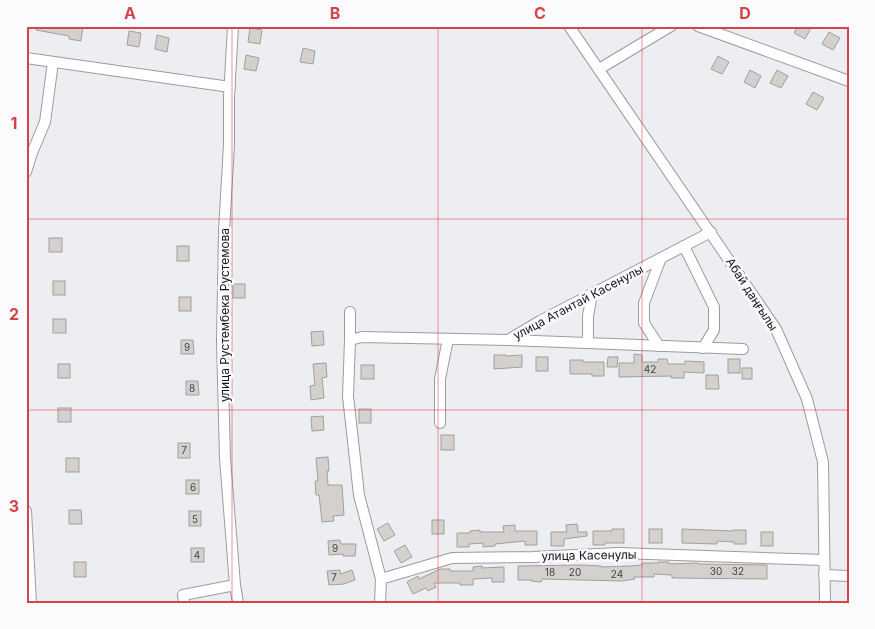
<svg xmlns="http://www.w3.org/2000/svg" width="875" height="629" viewBox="0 0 875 629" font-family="Inter,sans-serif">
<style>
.building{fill:#d3d0ce;stroke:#a29f9d}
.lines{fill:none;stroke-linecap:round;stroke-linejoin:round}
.minor-casing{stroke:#9c9c9f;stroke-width:12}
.minor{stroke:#fff;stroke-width:10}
.grid{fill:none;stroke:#d44448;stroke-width:1;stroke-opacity:0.55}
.labels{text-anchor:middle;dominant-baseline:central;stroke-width:5;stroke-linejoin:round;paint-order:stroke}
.number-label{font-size:10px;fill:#454445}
.street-label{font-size:12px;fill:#161617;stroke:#fbfbfe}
.neatline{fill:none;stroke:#d44448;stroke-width:2}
.grid-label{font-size:16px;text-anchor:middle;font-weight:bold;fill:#d44448}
</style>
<rect width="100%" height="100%" fill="#edeef1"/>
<g class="building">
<path d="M 37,26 L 83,26 L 81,41 L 69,39 L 69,36 L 36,30 Z"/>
<path d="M 798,26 L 812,26 L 805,39 L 794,33 Z"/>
<path d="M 250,28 L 262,30 L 260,44 L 248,42 Z"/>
<path d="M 129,31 L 141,33 L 139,47 L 127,45 Z"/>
<path d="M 829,32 L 840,38 L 833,50 L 822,44 Z"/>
<path d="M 157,35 L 169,38 L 167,52 L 155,49 Z"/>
<path d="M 303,48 L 315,51 L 313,64 L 300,62 Z"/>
<path d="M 246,55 L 259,58 L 256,71 L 244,69 Z"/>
<path d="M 718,56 L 729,62 L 722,74 L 711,69 Z"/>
<path d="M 750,70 L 761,76 L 755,88 L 744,82 Z"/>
<path d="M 777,70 L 788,76 L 781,88 L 770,83 Z"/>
<path d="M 813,92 L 824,98 L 817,110 L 806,104 Z"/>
<rect x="49" y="238" width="13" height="14"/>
<rect x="177" y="246" width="12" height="15"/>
<rect x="53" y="281" width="12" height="14"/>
<rect x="233" y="284" width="12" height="14"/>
<rect x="179" y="297" width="12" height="14"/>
<rect x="53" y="319" width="13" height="14"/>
<path d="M 323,331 L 324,345 L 312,346 L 311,332 Z"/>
<path d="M 181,340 L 193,340 L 194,354 L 181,354 Z"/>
<path d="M 634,354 L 642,355 L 642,362 L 658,362 L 658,359 L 667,359 L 668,364 L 685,364 L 685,361 L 704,362 L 704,373 L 684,372 L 684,378 L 671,378 L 671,376 L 619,377 L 619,363 L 634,363 Z"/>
<path d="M 494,355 L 506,355 L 506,356 L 522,355 L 522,367 L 494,369 Z"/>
<rect x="536" y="357" width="12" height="14"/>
<path d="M 608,357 L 618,357 L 617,367 L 607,367 Z"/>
<rect x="728" y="359" width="12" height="14"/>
<path d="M 570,360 L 583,360 L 583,362 L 604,362 L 604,376 L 592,376 L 592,374 L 570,374 Z"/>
<path d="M 326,363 L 327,377 L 322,378 L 324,398 L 311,400 L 310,386 L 315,385 L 313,364 Z"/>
<rect x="58" y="364" width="12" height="14"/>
<rect x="361" y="365" width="13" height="14"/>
<rect x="742" y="368" width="10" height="11"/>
<path d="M 706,375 L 718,375 L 719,389 L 706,389 Z"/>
<path d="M 186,381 L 198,381 L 199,395 L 186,395 Z"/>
<rect x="58" y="408" width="13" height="14"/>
<rect x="359" y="409" width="12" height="14"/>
<path d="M 323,416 L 324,430 L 312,431 L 311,417 Z"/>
<rect x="441" y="435" width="13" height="15"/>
<rect x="178" y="443" width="12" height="15"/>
<path d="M 328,457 L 329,471 L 327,471 L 328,485 L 342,485 L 344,515 L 333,516 L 334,521 L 322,522 L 319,495 L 316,495 L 315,481 L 318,481 L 316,458 Z"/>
<rect x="66" y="458" width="13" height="14"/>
<rect x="186" y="480" width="13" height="14"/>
<path d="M 69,510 L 81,510 L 82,524 L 69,524 Z"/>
<rect x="189" y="511" width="12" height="15"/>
<rect x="432" y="520" width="12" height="14"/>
<path d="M 388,523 L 395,535 L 384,541 L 377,529 Z"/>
<path d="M 577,524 L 578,532 L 587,532 L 587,536 L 564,539 L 564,546 L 551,546 L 551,532 L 567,532 L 566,525 Z"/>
<path d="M 515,525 L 515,531 L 537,531 L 537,545 L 525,545 L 525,541 L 495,544 L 495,546 L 483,547 L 483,543 L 469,544 L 469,547 L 457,547 L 457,533 L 470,533 L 470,531 L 480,530 L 480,532 L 504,532 L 503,526 Z"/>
<path d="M 612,529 L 624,529 L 624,543 L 605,543 L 605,545 L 593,545 L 593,531 L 612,531 Z"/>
<rect x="649" y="529" width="13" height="14"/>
<path d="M 682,529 L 733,531 L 733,530 L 746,530 L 746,544 L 734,544 L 734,542 L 717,541 L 717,544 L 682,543 Z"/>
<rect x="761" y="532" width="12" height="14"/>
<path d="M 340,540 L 341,544 L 356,544 L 355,556 L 343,556 L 343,554 L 329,555 L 328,541 Z"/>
<path d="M 405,545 L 412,557 L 401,563 L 394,551 Z"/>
<rect x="191" y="548" width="13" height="14"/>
<rect x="74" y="562" width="12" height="15"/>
<path d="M 658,562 L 669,562 L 669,564 L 698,563 L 698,564 L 767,565 L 767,579 L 672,578 L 672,575 L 654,574 L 654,577 L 634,577 L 635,579 L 622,581 L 542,579 L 541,582 L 531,581 L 532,580 L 518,580 L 518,566 L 581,565 L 601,566 L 601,567 L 630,566 L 642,565 L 642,563 L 658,563 Z"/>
<path d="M 482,566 L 482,568 L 504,567 L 504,582 L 492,582 L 492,578 L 473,579 L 473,585 L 460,585 L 460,583 L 434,583 L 436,587 L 428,591 L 426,588 L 413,594 L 407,582 L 418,576 L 419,579 L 440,569 L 450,569 L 450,571 L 473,571 L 473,567 Z"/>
<path d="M 340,570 L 340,574 L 352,570 L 355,580 L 344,584 L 329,585 L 327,571 Z"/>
</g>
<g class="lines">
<g class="minor-casing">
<g id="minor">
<path d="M 233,26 L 229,97 L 229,144 L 224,231 L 222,342 L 225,458 L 235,585 L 238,603"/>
<path d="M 569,26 L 776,329 L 807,399 L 823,462 L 825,603"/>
<path d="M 698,26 L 849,81"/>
<path d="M 26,58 L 230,87"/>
<path d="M 599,69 L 671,26"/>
<path d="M 26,172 L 32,153 L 45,122 L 53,62"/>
<path d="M 684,246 L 714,307 L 714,330 L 703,348"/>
<path d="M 350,340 L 350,312"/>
<path d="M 509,340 L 743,349"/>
<path d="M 588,343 L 588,316 L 592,294"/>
<path d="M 659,346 L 644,323 L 644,303 L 661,258"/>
<path d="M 440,423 L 440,379 L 448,339"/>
<path d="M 26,511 L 31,603"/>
<path d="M 824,575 L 849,576"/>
<path d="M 381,579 L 359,495 L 348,396 L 350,340 L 362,337 L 508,340 L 540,321 L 711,232"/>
<path d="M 184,603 L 183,595 L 235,585"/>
<path d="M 380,603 L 381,579 L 452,558 L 533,557 L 619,553 L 824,560"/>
</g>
</g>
<use href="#minor" class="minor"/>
</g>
<path class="grid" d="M 232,26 L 232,603M 438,26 L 438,603M 642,26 L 642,603M 26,219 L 849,219M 26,410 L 849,410"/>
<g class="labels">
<g class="number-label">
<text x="187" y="347">9</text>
<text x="650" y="369">42</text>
<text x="192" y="388">8</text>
<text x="184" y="450">7</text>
<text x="193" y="487">6</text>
<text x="195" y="519">5</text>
<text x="335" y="548">9</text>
<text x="197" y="555">4</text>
<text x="716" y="571">30</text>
<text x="738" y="571">32</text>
<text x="550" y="572">18</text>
<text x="575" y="572">20</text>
<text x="617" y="574">24</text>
<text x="334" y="577">7</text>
</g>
<g class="street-label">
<text transform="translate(752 294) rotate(57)">Абай даңғылы</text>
<text transform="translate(578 302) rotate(-28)">улица Атантай Касенулы</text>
<text transform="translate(224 315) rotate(-90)">улица Рустембека Рустемова</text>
<text transform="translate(589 555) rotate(-1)">улица Касенулы</text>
</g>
</g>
<rect width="875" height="629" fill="none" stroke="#fbfbfe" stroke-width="55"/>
<rect x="28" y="28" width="820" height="574" class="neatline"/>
<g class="grid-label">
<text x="130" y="19">A</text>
<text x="335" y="19">B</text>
<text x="540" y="19">C</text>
<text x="745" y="19">D</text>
<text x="14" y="129">1</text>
<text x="14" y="320">2</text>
<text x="14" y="512">3</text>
</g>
</svg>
